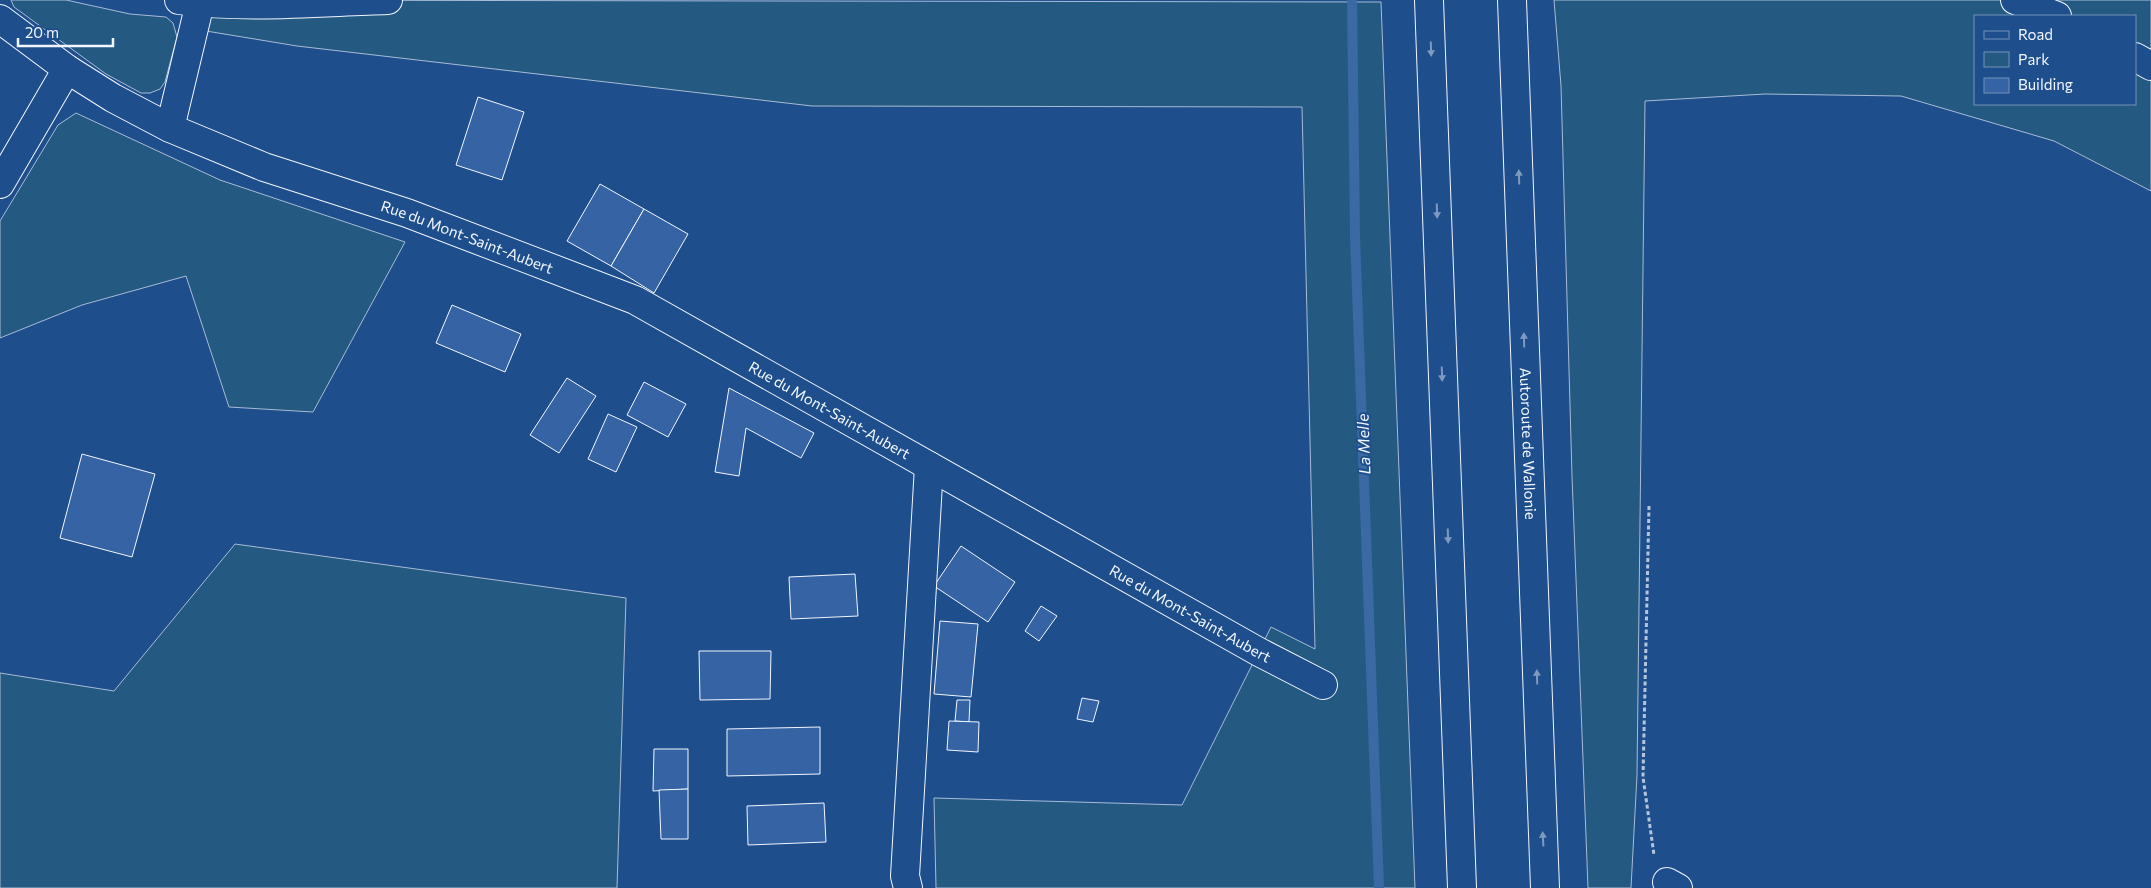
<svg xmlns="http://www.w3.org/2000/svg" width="2151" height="888" viewBox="0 0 2151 888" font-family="Commissioner,sans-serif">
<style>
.green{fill:#245a82;stroke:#a8bbd7;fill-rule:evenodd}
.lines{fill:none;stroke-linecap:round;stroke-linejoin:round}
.stream{stroke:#3b69a3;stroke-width:10}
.building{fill:#3563a3;stroke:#f2f6ff}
.minor-casing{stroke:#f2f6ff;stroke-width:30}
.highway-casing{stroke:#f2f6ff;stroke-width:30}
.path{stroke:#b3c4dc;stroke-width:3;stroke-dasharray:4 2.5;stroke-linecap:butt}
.minor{stroke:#1f4e8c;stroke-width:28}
.highway{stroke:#1f4e8c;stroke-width:28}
.oneway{fill:#7e9ac0}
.labels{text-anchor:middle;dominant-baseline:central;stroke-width:4;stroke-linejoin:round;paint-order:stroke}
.street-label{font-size:15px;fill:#f2f6ff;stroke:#1f4e8c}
.water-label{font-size:16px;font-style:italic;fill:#f2f6ff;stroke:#1f4e8c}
</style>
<rect width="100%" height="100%" fill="#1f4e8c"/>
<g class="green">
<path d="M 11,0 L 66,0 L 130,14 L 166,17 L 173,23 L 177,37 L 165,82 L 160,89 L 150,93 L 141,93 L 106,74 L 14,7 Z"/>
<path d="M 185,0 L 1381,2 L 1415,888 L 936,888 L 934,798 L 1182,805 L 1271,627 L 1315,649 L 1302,107 L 812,106 L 297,46 L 200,30 Z"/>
<path d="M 1554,0 L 2151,0 L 2151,191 L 2054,141 L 1901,96 L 1765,94 L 1645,101 L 1637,775 L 1631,888 L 1588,888 L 1572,476 L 1561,86 ZM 1975,16 L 2135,16 L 2135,104 L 1975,104 Z"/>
<path d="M 76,113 L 220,180 L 405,242 L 313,412 L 229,407 L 186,276 L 82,305 L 0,338 L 0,221 L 58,125 Z"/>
<path d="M 235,544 L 626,598 L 617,888 L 0,888 L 0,673 L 114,691 Z"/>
</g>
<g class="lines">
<path class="stream" d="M 1352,0 L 1355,236 L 1379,888"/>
</g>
<g class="building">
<path d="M 478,97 L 524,112 L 502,180 L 456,165 Z"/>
<path d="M 600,184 L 644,209 L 611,266 L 567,241 Z"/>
<path d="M 644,209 L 688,234 L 654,293 L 611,266 Z"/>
<path d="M 452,305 L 521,334 L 505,372 L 436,343 Z"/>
<path d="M 567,378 L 596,396 L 559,453 L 530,435 Z"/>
<path d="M 644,382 L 686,404 L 668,437 L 627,415 Z"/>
<path d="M 729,388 L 814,433 L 801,458 L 746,428 L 739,476 L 715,472 Z"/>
<path d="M 608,414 L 637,427 L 616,472 L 588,459 Z"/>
<path d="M 82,454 L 155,474 L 132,557 L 60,538 Z"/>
<path d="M 961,546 L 1015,582 L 988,622 L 934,586 Z"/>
<path d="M 855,574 L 858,616 L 791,619 L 789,577 Z"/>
<path d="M 1041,606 L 1057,616 L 1039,641 L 1025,631 Z"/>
<path d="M 940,621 L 978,624 L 971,697 L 934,694 Z"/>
<path d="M 699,651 L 771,651 L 770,699 L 700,700 Z"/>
<path d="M 1082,698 L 1099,701 L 1093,722 L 1077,719 Z"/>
<path d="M 957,700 L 970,700 L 969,722 L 955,721 Z"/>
<path d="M 949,721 L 979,722 L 978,752 L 947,750 Z"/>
<path d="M 820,727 L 820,774 L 727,776 L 727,729 Z"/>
<path d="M 654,749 L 688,749 L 688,789 L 653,791 Z"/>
<path d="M 688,789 L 688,839 L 661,839 L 659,790 Z"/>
<path d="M 824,803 L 826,842 L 748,845 L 747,806 Z"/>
</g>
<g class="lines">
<g class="minor-casing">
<g id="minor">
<path d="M 179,0 C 248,9 319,2 388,0"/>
<path d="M 2015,0 L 2057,16"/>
<path id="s1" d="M 0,19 L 67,69 L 113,98 L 170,128 L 264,167 L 407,213 L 635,300 L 1259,652 L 1323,685"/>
<path d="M 2135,57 L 2151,66"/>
<path d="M 170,128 L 200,3"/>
<path d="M 0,184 L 67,69"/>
<path d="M 1667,882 L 1678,888"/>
<path d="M 908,888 L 905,876 L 929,466"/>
</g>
</g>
<g class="highway-casing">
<g id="highway">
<path d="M 1429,0 L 1462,888"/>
<path id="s2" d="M 1512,0 L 1545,888"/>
</g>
</g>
<path class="path" d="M 1649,506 L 1643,777 L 1654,855"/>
<use href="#minor" class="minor"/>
<use href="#highway" class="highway"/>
</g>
<defs><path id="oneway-solid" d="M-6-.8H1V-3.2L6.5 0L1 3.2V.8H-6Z" transform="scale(1.25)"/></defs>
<g class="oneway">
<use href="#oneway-solid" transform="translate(1431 49) rotate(88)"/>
<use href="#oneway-solid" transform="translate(1519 177) rotate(-92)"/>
<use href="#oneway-solid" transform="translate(1437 211) rotate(88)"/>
<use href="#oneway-solid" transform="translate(1524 340) rotate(-92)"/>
<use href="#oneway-solid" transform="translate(1442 374) rotate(88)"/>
<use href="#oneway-solid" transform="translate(1448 536) rotate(88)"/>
<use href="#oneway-solid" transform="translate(1537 677) rotate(-92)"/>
<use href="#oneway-solid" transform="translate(1543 839) rotate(-93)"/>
</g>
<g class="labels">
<g class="street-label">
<text stroke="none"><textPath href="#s1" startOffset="519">Rue du Mont-Saint-Aubert</textPath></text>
<text stroke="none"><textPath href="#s1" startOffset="922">Rue du Mont-Saint-Aubert</textPath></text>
<text stroke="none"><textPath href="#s2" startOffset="444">Autoroute de Wallonie</textPath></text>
<text stroke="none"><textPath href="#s1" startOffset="1336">Rue du Mont-Saint-Aubert</textPath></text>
</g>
<g class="water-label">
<text transform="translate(1363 444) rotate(-92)">La Melle</text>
</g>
</g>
<rect x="1974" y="15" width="162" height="90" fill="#1f4e8c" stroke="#7391ba"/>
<rect x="1984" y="31" width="25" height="8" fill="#1f4e8c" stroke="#7391ba"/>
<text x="2018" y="40" font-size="15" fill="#f2f6ff">Road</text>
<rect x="1984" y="52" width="25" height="15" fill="#245a82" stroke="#7391ba"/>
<text x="2018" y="65" font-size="15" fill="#f2f6ff">Park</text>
<rect x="1984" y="78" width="25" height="15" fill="#3563a3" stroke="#7391ba"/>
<text x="2018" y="90" font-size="15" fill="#f2f6ff">Building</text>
<path d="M18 38v8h95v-8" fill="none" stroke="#f2f6ff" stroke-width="2.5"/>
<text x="25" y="38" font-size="15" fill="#f2f6ff" stroke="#1f4e8c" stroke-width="4" paint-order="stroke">20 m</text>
</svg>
